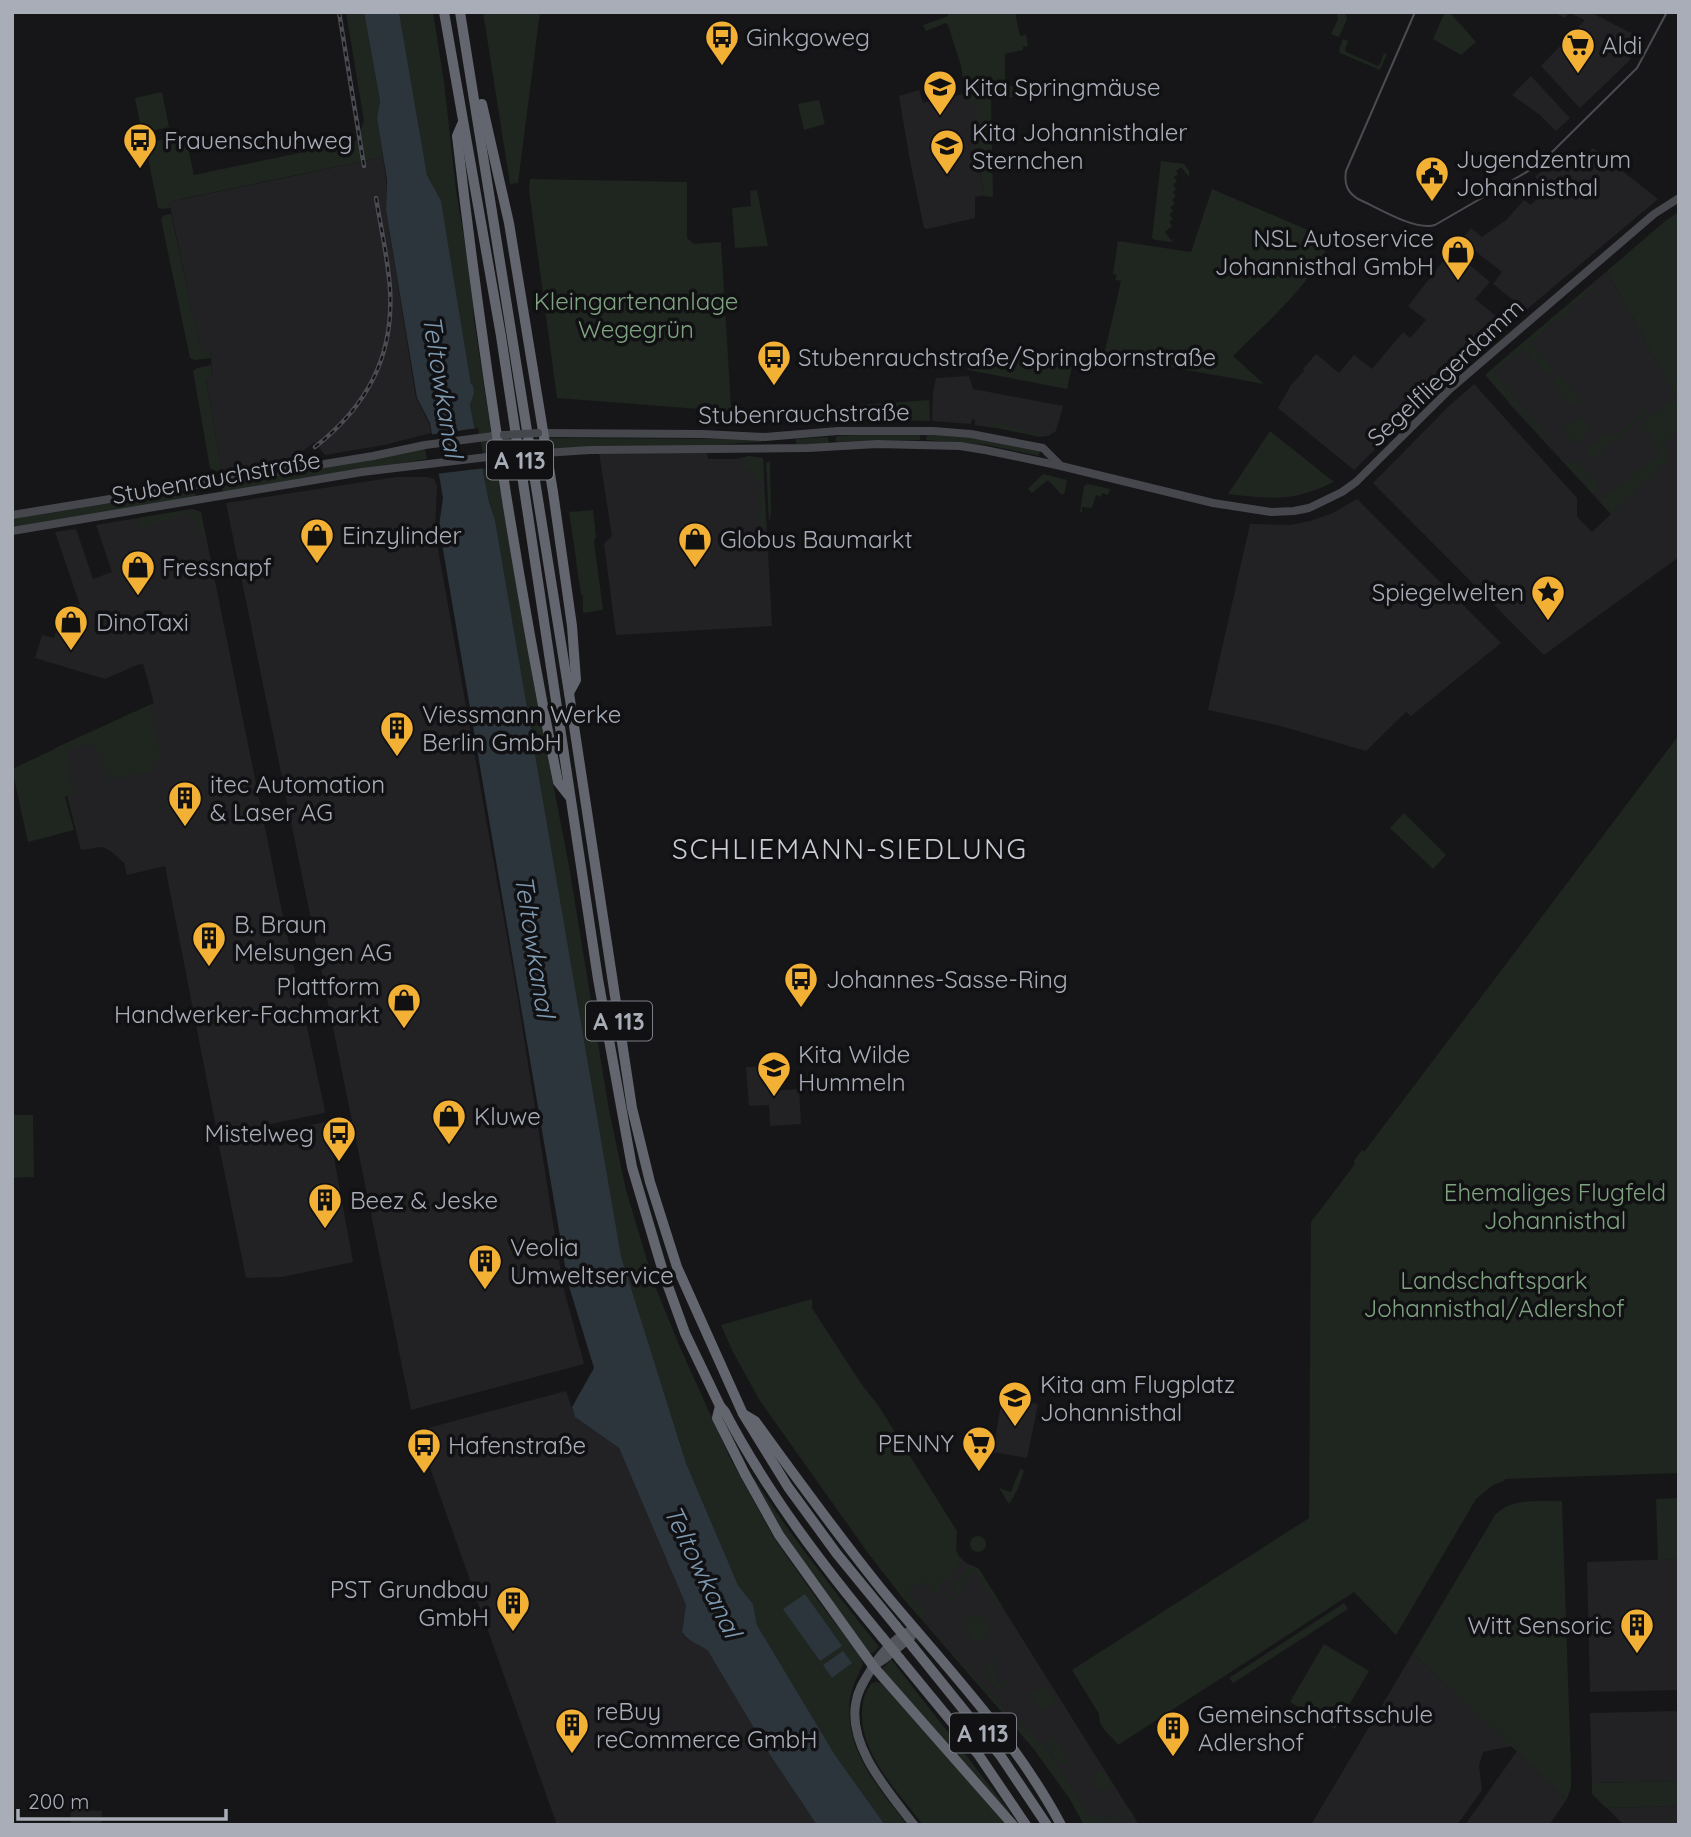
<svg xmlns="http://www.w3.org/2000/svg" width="1691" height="1837" viewBox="0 0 1691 1837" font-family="Quicksand,sans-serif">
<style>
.built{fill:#222225}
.green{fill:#1e261f}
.water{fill:#2c353c}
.pier{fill:#161618}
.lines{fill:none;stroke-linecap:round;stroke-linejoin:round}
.secondary{stroke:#45474d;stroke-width:8}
.primary{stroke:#53555c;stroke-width:9}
.motorway{stroke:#63666e;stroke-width:10}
.tram{stroke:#4a4c52;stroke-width:2}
.rail-casing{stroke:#4a4c52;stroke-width:4.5}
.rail{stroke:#111113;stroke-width:2;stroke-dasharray:5;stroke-linecap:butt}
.secondary-bridge{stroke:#45474d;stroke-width:8}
.motorway-bridge{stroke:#63666e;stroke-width:10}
.labels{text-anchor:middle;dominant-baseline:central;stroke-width:7;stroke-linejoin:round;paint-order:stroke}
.shield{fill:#111113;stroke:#7b7e86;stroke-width:2}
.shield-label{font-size:23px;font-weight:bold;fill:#a8adb8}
.poi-label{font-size:24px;fill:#a8adb8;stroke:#111113;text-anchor:start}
.park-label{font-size:24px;fill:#7fa381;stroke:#111113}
.street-label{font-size:24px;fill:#a8adb8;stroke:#111113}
.water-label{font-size:26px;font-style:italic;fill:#7f9bb3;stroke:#111113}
.quarter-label{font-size:28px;letter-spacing:2px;fill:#c9ccd4;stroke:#111113}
</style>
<rect width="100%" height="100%" fill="#161618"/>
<g class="built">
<path d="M 1553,12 L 1590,12 L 1641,38 L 1629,61 L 1580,108 L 1541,66 L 1585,20 L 1569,13 L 1565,18 Z"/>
<path d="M 1531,76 L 1570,118 L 1556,131 L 1540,115 L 1512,95 Z"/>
<path d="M 919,90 L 923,103 L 967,93 L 980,98 L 977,157 L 984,191 L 981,195 L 983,196 L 975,197 L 975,218 L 927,229 L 924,228 L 910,161 L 899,96 Z"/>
<path d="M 1593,148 L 1658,199 L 1526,310 L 1493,284 L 1502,272 L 1461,240 L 1471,228 L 1482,237 L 1506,220 L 1524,200 L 1531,205 L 1547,188 L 1535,177 L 1557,157 L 1576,169 Z"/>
<path d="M 383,157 L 386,180 L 386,210 L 416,398 L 429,423 L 431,433 L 384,445 L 325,455 L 315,442 L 291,460 L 222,472 L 206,379 L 212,378 L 211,357 L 210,350 L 201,352 L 169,202 Z"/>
<path d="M 1452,250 L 1490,282 L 1475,299 L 1508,326 L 1435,389 L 1354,470 L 1278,408 L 1291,385 L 1304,371 L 1303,369 L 1316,354 L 1339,373 L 1354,355 L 1372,369 L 1403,332 L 1410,338 L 1426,320 L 1408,306 Z"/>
<path d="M 1607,271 L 1679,402 L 1679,557 L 1544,655 L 1373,483 L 1449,406 L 1474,384 L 1577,498 L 1577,517 L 1592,532 L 1611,514 L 1515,410 L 1487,377 L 1486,374 Z"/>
<path d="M 969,376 L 973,389 L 1063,406 L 1056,431 L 1048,436 L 975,425 L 975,420 L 972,419 L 971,424 L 932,421 L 933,393 L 936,378 Z"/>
<path d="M 707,452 L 708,459 L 737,459 L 748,456 L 763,458 L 772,626 L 616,635 L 604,544 L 612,536 L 599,453 Z"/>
<path d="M 396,477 L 427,477 L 434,479 L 437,486 L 435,532 L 516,987 L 563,1286 L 584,1364 L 411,1410 L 226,503 Z"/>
<path d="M 1357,499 L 1501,643 L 1411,716 L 1406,712 L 1366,751 L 1277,725 L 1208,710 L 1250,524 L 1290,525 L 1310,521 L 1333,513 Z"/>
<path d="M 192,509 L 201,512 L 280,902 L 325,1111 L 324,1113 L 261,1126 L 217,1132 L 165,866 L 127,875 L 124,863 L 111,851 L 102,847 L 81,850 L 55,748 L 154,703 L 143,664 L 137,665 L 105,679 L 35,658 L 42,635 L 54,638 L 59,621 L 67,623 L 73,604 L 80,605 L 55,532 L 76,529 L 93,579 L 112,572 L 96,525 Z"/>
<path d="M 771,1066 L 773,1091 L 799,1089 L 801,1124 L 770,1126 L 769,1105 L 749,1106 L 746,1067 Z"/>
<path d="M 326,1122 L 328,1125 L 353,1262 L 282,1277 L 246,1278 L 218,1141 L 256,1136 Z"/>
<path d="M 566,1391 L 575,1417 L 619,1448 L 686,1605 L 682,1633 L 686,1638 L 703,1646 L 708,1651 L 770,1755 L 817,1825 L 557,1825 L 417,1431 Z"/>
<path d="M 1002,1398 L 1038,1404 L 1027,1458 L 993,1452 Z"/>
<path d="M 958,1555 L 966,1563 L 978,1568 L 1139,1825 L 1084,1825 L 1070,1799 L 1033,1748 L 899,1593 Z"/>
<path d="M 1679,1559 L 1679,1690 L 1590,1692 L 1587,1562 Z"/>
<path d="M 1413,1653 L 1512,1746 L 1483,1752 L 1479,1766 L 1482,1790 L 1457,1825 L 1311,1825 Z"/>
<path d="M 1679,1711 L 1679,1781 L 1592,1783 L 1590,1713 Z"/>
<path d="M 1517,1751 L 1567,1799 L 1549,1825 L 1465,1825 Z"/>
<path d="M 1679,1806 L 1679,1825 L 1624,1825 L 1607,1808 Z"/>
<path d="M 71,1809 L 102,1811 L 101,1825 L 70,1825 Z"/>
</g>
<g class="green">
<path d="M 346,12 L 364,12 L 380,101 L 377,118 L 383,157 L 186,198 L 169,202 L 170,208 L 163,209 L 158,208 L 146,148 L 150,142 L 185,135 L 194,175 L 356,141 L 364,121 Z"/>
<path d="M 399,12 L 433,12 L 444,82 L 456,190 L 472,288 L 474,320 L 500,491 L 504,497 L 532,674 L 569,866 L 609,1110 L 626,1190 L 654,1283 L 679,1345 L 730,1458 L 774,1538 L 817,1599 L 860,1656 L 863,1664 C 859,1674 853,1684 851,1694 C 841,1747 877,1785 907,1825 L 885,1825 L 835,1755 L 757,1625 L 753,1604 L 738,1585 L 686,1463 L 621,1256 L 495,520 L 489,502 L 470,405 L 474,393 L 471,384 L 441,202 L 427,175 Z"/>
<path d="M 483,12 L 540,12 L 518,183 L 510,184 Z"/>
<path d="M 948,12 L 1015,12 L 1020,36 L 1026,35 L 1028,46 L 1023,47 L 1023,50 L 1005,54 L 1005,86 L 1013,86 L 1013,97 L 991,98 L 993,197 L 983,196 L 980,193 L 984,190 L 977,157 L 977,100 L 967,101 L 961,66 L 948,25 L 946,23 L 926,31 L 923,25 L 948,16 Z"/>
<path d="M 1445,12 L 1452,15 L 1476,42 L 1461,55 L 1433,39 Z"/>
<path d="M 1345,13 L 1347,19 L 1339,37 L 1331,34 L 1338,19 L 1337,14 Z"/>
<path d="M 1343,39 L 1348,41 L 1345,49 L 1346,52 L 1378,66 L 1380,64 L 1384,53 L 1387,54 L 1380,70 L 1340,53 L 1339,49 Z"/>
<path d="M 162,92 L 169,127 L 147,132 L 141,128 L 135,98 Z"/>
<path d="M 819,100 L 825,124 L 804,130 L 798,104 Z"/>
<path d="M 1161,161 L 1184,164 L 1189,171 L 1189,177 L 1181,167 L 1176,171 L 1178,174 L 1174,177 L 1177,181 L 1173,185 L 1176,189 L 1173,192 L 1176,196 L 1172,200 L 1175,204 L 1170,207 L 1173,211 L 1169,215 L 1173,219 L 1169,222 L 1172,226 L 1165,232 L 1171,240 L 1175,239 L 1171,242 L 1155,240 L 1152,238 Z"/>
<path d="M 530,179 L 687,182 L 687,238 L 694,244 L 721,242 L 732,423 L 698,423 L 699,409 L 557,398 L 529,190 Z"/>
<path d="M 1212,189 L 1331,240 C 1310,286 1269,320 1233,356 L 1264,384 L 1104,355 L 1121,281 L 1115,280 L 1117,275 L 1113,274 L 1118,241 L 1191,252 Z"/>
<path d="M 757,190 L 768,246 L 735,248 L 732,208 L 751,206 L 750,191 Z"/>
<path d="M 1677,213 L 1679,214 L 1679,429 L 1661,446 L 1671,457 L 1611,514 L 1600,502 L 1661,452 L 1652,442 L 1654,439 L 1641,424 L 1676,397 L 1607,271 L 1664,222 Z"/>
<path d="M 171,214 L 201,351 L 210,350 L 211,358 L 195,360 L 190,358 L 161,219 L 164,215 Z"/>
<path d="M 1591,285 L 1603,298 L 1602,299 L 1592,289 L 1566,311 L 1569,315 L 1566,317 L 1563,314 L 1531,342 L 1555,370 L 1548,376 L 1523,348 L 1494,373 L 1543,431 L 1545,439 L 1564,460 L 1580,464 L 1598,484 L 1598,489 L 1593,494 L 1487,377 L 1486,374 Z"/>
<path d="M 972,360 L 1073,362 L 1067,389 L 968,370 L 968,363 Z"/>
<path d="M 211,365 L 212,379 L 206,380 L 222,472 L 220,473 L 210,468 L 193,371 L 197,368 Z"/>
<path d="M 1560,376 L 1580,399 L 1573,406 L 1552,382 Z"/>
<path d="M 929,400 L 930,421 L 788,418 L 788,410 Z"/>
<path d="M 1645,410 L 1648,412 L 1593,459 L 1587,454 L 1589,448 L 1608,432 L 1613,437 Z"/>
<path d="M 1579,417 L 1587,426 L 1588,433 L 1581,441 L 1575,444 L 1564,430 L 1564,428 Z"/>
<path d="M 993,422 L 1045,435 L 1051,435 L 1040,437 L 992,427 Z"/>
<path d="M 1270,431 L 1334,482 C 1292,502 1273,499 1228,494 Z"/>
<path d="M 878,434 L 920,434 L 920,440 L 877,440 L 838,442 L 835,440 L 837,436 Z"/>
<path d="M 927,434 L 973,438 L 1040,451 L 1039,456 L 988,445 L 926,440 Z"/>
<path d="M 828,437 L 829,443 L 796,445 L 796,439 Z"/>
<path d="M 549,438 L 741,439 L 762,439 L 762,442 C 742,442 722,445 702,446 C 651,447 601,445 550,449 Z"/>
<path d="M 425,448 L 427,459 L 223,492 L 221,484 L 260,478 Z"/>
<path d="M 748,456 L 763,458 L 766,527 C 759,526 759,519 758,513 L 762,512 L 762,502 L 758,502 L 758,495 L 761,494 L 761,479 L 756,479 L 752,472 L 744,469 L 743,458 Z"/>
<path d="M 770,461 L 771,512 L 769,523 L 766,463 Z"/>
<path d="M 1043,474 L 1067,480 L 1065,492 L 1062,495 L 1048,480 L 1032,493 L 1028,489 Z"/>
<path d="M 1088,484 L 1110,489 L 1108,495 L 1102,493 L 1101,497 L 1096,495 L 1092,508 L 1082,507 L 1082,513 L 1080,512 L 1084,486 Z"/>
<path d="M 194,488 L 196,497 L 12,527 L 12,518 Z"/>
<path d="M 192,509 L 201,512 L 205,534 L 201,534 L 197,518 L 192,518 L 189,513 L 141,529 L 138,518 Z"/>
<path d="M 593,510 L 596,537 L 594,541 L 603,610 L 583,613 L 583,596 L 581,594 L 576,562 L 577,559 L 576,559 L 569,512 Z"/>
<path d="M 149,705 L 161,757 L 153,762 L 153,771 L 107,780 L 101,754 L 92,744 L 68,749 L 67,758 L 73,793 L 65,797 L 74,830 L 28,842 L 12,769 Z"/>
<path d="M 1679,735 L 1679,1473 L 1505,1479 L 1504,1481 L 1493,1485 L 1476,1499 L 1396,1635 L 1354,1592 L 1118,1745 C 1111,1734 1098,1729 1099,1714 L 1072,1670 L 1309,1518 L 1311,1222 L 1355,1164 L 1354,1161 L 1362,1150 L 1364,1152 Z"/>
<path d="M 1404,813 L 1446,855 L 1433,869 L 1390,828 Z"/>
<path d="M 12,1115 L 33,1115 L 34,1177 L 12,1178 Z"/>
<path d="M 812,1299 L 812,1308 L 862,1385 L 878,1405 L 957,1531 L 956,1550 L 961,1560 L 949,1582 L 944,1579 L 938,1588 L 942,1591 C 933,1596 928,1587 921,1581 L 907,1592 L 926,1612 L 922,1618 L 1011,1717 L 1014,1714 L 1050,1754 L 1088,1815 L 1095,1815 L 1098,1818 L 1104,1817 L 1105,1818 L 1129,1809 L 1134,1815 L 1128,1817 L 1126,1812 L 1117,1815 L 1118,1820 L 1113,1822 L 1111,1817 L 1104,1819 L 1106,1824 L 1104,1825 L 1101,1820 L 1094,1823 L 1095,1825 L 1084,1825 L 1070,1799 L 1033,1748 L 902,1597 L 868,1553 L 760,1401 L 733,1352 L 721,1325 Z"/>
<path d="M 1020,1469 L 1024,1470 C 1021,1482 1016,1494 1009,1504 L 999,1488 L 1011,1492 Z"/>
<path d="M 754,1478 C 791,1538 836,1592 879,1647 L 873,1653 L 870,1653 L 785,1536 L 752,1480 Z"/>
<path d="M 1679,1498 L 1679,1559 L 1658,1560 L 1656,1499 Z"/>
<path d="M 1562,1501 L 1571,1768 L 1571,1787 L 1567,1799 L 1413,1653 L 1495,1515 C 1512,1497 1539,1502 1562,1501 Z"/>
<circle cx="978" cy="1544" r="8"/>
<path d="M 970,1565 L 979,1569 L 1002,1606 L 999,1607 L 975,1571 L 973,1572 L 952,1603 L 947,1599 L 948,1595 L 952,1598 L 958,1589 L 954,1586 Z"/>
<path d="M 1344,1603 L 1348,1609 L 1233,1683 L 1229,1678 Z"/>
<path d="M 976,1614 L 979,1614 C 984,1620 990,1627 989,1636 L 981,1641 L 975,1640 L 964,1628 L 967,1619 Z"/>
<path d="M 1324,1644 L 1369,1671 L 1335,1729 L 1290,1702 Z"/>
<path d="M 891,1659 L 1010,1812 L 1009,1813 L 882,1669 Z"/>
<path d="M 996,1659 L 997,1661 C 991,1669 993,1677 1000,1684 L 1006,1682 L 1009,1684 L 999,1689 L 994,1687 L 983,1673 L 987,1665 Z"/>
<path d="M 877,1682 L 881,1683 L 1007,1825 L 923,1825 C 898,1791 854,1749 863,1702 C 865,1694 867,1689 872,1683 Z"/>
<path d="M 1044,1685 L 1050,1690 L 1056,1702 L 1043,1710 L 1036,1705 L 1032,1695 Z"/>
<path d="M 1055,1737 L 1068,1758 L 1067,1763 L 1065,1765 L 1059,1763 L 1047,1746 L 1050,1740 Z"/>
<path d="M 1103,1771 L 1112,1784 L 1108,1789 L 1102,1791 L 1097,1787 L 1093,1778 L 1098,1772 Z"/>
<path d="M 1679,1781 L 1679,1806 L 1606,1808 L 1592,1794 L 1592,1783 Z"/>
</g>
<g class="water">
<path d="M 364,12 L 399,12 L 427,175 L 441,201 L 471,384 L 473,386 L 474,393 L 470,405 L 489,502 L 495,520 L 621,1256 L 686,1463 L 738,1585 L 753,1604 L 757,1625 L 835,1755 L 885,1825 L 817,1825 L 770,1755 L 708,1651 C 700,1644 688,1642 682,1632 L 686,1605 L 619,1448 L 575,1417 L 572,1407 L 594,1368 L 568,1283 L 439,526 L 443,498 L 430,423 L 417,398 L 386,210 L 387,180 L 377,118 L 380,101 Z"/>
<path d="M 805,1594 L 842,1646 L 820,1661 L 783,1609 Z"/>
<path d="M 843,1651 L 852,1663 L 832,1678 L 823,1665 Z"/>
</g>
<path class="pier" d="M 478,428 L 486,468 L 435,474 L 428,435 Z"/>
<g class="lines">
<g class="secondary">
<path d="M 541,433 L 702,434 L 765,437 L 838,431 L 933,431 L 971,434 L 1043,448 L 1061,466"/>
<path d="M 544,453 L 590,450 L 808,448 L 877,444 L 960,446 L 985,450 L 1061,466 L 1213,503 L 1271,512 L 1294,511 L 1309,508 L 1342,492 L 1356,482 L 1450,389 L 1654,214 L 1679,198"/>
<path d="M 12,515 L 373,456 L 425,445 L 501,435"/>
<path d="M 12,531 L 362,472 L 504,455"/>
</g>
<g class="primary">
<path d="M 875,1665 L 884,1659 L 911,1637"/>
<path d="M 914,1825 C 889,1792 847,1746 856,1702 C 858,1689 866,1678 872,1668 C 880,1654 899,1633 915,1629"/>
</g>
<g class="motorway">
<path d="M 444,12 L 501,336 L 598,979 L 632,1167 L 664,1275 L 685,1333 L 720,1406 L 725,1412 C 768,1494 824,1567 882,1637"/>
<path d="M 460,12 L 569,693 L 632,1108 L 650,1182 L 677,1267 L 743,1414 L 788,1487 L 837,1554 L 896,1626"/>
<path d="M 482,104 L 509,223 L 553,492 L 572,626 L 576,680 L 569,693"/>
<path d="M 463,122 L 457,136 C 482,353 515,569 558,782 L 569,796"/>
<path d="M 720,1406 L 717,1418 L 745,1474 L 779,1535 L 873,1666 L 1013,1825"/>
<path d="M 745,1415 L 755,1421 C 798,1480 841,1540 887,1596 C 948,1669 1016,1740 1061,1825"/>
<path d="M 913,1647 L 1000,1755 L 1047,1825"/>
<path d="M 900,1659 L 978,1754 L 1026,1825"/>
</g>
<path class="tram" d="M 1415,12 L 1346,171 C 1344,184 1347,192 1358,199 C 1377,207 1414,231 1435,225 L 1530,170 L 1546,158 L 1637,68 L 1667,12"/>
<g class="rail-casing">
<g id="rail">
<path d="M 339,12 L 364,166"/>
<path d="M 315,447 C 367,406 394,357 390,289 C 388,259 381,228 376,198"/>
</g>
</g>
<use href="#rail" class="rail"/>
<g class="secondary-bridge">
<path d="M 504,435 L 538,433"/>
<path d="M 507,455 L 541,453"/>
</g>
<g class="motorway-bridge">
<path d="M 896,1626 L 913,1647"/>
<path d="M 882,1637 L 900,1659"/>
</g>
</g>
<defs>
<g id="bus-pin" transform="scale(1.75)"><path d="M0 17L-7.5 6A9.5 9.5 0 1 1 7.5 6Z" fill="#f2b134" stroke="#111113"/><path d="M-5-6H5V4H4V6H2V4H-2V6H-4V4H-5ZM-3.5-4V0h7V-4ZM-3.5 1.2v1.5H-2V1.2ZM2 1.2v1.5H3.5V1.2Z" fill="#111"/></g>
<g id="supermarket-pin" transform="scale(1.75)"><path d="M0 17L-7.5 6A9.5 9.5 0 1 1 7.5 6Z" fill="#f2b134" stroke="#111113"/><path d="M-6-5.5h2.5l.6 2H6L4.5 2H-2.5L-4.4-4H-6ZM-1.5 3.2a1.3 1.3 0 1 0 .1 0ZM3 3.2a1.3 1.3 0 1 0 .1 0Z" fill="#111"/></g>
<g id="school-pin" transform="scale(1.75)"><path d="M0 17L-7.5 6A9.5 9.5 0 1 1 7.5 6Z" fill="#f2b134" stroke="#111113"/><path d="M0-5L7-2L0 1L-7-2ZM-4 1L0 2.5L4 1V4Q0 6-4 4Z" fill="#111"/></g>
<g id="civic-pin" transform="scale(1.75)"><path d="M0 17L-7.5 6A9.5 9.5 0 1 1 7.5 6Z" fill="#f2b134" stroke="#111113"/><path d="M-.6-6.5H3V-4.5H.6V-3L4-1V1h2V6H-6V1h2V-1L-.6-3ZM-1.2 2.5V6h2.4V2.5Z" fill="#111"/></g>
<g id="shop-pin" transform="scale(1.75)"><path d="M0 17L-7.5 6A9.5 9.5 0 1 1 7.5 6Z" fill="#f2b134" stroke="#111113"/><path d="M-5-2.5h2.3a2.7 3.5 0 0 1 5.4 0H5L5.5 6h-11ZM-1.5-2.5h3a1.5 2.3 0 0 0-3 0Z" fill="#111"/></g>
<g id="sight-pin" transform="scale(1.75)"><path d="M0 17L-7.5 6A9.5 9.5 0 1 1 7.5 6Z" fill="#f2b134" stroke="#111113"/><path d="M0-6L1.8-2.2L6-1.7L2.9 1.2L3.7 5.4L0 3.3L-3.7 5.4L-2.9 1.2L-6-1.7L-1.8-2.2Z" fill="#111"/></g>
<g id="building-pin" transform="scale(1.75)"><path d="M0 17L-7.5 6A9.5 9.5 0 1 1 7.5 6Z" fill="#f2b134" stroke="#111113"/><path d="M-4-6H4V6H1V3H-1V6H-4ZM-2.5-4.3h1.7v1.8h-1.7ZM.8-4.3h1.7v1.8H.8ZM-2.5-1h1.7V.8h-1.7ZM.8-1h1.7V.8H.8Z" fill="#111"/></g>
</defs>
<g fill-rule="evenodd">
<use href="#bus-pin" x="722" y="37"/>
<use href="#supermarket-pin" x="1578" y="45"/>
<use href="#school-pin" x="940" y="87"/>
<use href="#bus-pin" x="140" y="140"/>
<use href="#school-pin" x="947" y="146"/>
<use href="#civic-pin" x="1432" y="173"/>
<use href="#shop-pin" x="1458" y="252"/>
<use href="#bus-pin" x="774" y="357"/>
<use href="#shop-pin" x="317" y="535"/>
<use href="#shop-pin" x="695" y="539"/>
<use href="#shop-pin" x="138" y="567"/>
<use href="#sight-pin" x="1548" y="592"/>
<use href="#shop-pin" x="71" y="622"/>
<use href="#building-pin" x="397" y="728"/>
<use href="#building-pin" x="185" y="798"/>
<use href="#building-pin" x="209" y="938"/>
<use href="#bus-pin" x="801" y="979"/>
<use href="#shop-pin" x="404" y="1000"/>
<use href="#school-pin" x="774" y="1068"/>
<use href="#shop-pin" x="449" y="1116"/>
<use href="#bus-pin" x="339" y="1133"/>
<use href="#building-pin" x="325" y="1200"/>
<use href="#building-pin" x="485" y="1261"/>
<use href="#school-pin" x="1015" y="1398"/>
<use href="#supermarket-pin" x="979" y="1443"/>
<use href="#bus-pin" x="424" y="1445"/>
<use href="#building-pin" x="513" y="1603"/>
<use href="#building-pin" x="1637" y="1625"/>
<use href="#building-pin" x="572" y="1725"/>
<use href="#building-pin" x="1173" y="1728"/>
</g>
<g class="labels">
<g class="shield">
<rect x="487" y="440.5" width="66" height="39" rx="5"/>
<rect x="586" y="1001.5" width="66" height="39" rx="5"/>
<rect x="950" y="1713.5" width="66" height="39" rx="5"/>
</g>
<g class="shield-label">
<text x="520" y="460">A 113</text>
<text x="619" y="1021">A 113</text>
<text x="983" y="1733">A 113</text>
</g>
<g class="poi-label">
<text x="746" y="37">Ginkgoweg</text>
<text x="1602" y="45">Aldi</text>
<text x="964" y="87">Kita Springmäuse</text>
<text x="972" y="132">Kita Johannisthaler<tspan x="972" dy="28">Sternchen</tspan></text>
<text x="164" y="140">Frauenschuhweg</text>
<text x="1456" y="159">Jugendzentrum<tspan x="1456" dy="28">Johannisthal</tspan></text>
<text x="1434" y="238" text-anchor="end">NSL Autoservice<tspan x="1434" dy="28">Johannisthal GmbH</tspan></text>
<text x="798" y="357">Stubenrauchstraße/Springbornstraße</text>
<text x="342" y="535">Einzylinder</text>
<text x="720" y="539">Globus Baumarkt</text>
<text x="162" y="567">Fressnapf</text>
<text x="1524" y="592" text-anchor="end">Spiegelwelten</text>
<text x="96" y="622">DinoTaxi</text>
<text x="422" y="714">Viessmann Werke<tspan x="422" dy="28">Berlin GmbH</tspan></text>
<text x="210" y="784">itec Automation<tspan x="210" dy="28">&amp; Laser AG</tspan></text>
<text x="234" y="924">B. Braun<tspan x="234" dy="28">Melsungen AG</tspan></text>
<text x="826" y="979">Johannes-Sasse-Ring</text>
<text x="380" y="986" text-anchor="end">Plattform<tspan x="380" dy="28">Handwerker-Fachmarkt</tspan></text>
<text x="798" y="1054">Kita Wilde<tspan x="798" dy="28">Hummeln</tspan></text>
<text x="474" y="1116">Kluwe</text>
<text x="314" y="1133" text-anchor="end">Mistelweg</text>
<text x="350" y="1200">Beez &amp; Jeske</text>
<text x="510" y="1247">Veolia<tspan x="510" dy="28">Umweltservice</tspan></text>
<text x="1040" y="1384">Kita am Flugplatz<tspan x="1040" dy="28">Johannisthal</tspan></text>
<text x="954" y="1443" text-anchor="end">PENNY</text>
<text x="448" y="1445">Hafenstraße</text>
<text x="489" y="1589" text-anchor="end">PST Grundbau<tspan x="489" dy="28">GmbH</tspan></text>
<text x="1612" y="1625" text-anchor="end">Witt Sensoric</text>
<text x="596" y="1711">reBuy<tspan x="596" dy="28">reCommerce GmbH</tspan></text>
<text x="1198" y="1714">Gemeinschaftsschule<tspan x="1198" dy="28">Adlershof</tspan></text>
</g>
<g class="park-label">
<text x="636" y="301">Kleingartenanlage<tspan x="636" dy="28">Wegegrün</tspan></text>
<text x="1555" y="1192">Ehemaliges Flugfeld<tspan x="1555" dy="28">Johannisthal</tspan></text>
<text x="1494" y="1280">Landschaftspark<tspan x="1494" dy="28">Johannisthal/Adlershof</tspan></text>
</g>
<g class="street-label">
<text transform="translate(1445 372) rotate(-43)">Segelfliegerdamm</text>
<text transform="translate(804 413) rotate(-1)">Stubenrauchstraße</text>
<text transform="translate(216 477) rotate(-10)">Stubenrauchstraße</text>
</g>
<g class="water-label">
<text transform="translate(443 386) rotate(81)">Teltowkanal</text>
<text transform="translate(535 946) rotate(81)">Teltowkanal</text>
<text transform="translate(703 1571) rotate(64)">Teltowkanal</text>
</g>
<g class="quarter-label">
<text x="850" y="848">SCHLIEMANN-SIEDLUNG</text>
</g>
</g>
<rect width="1691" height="1837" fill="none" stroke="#a8adb8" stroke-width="28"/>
<path d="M18 1809v10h208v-10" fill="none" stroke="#a8adb8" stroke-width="3.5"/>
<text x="28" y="1809" font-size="21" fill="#a8adb8" stroke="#111113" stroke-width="5" paint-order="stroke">200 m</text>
</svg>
